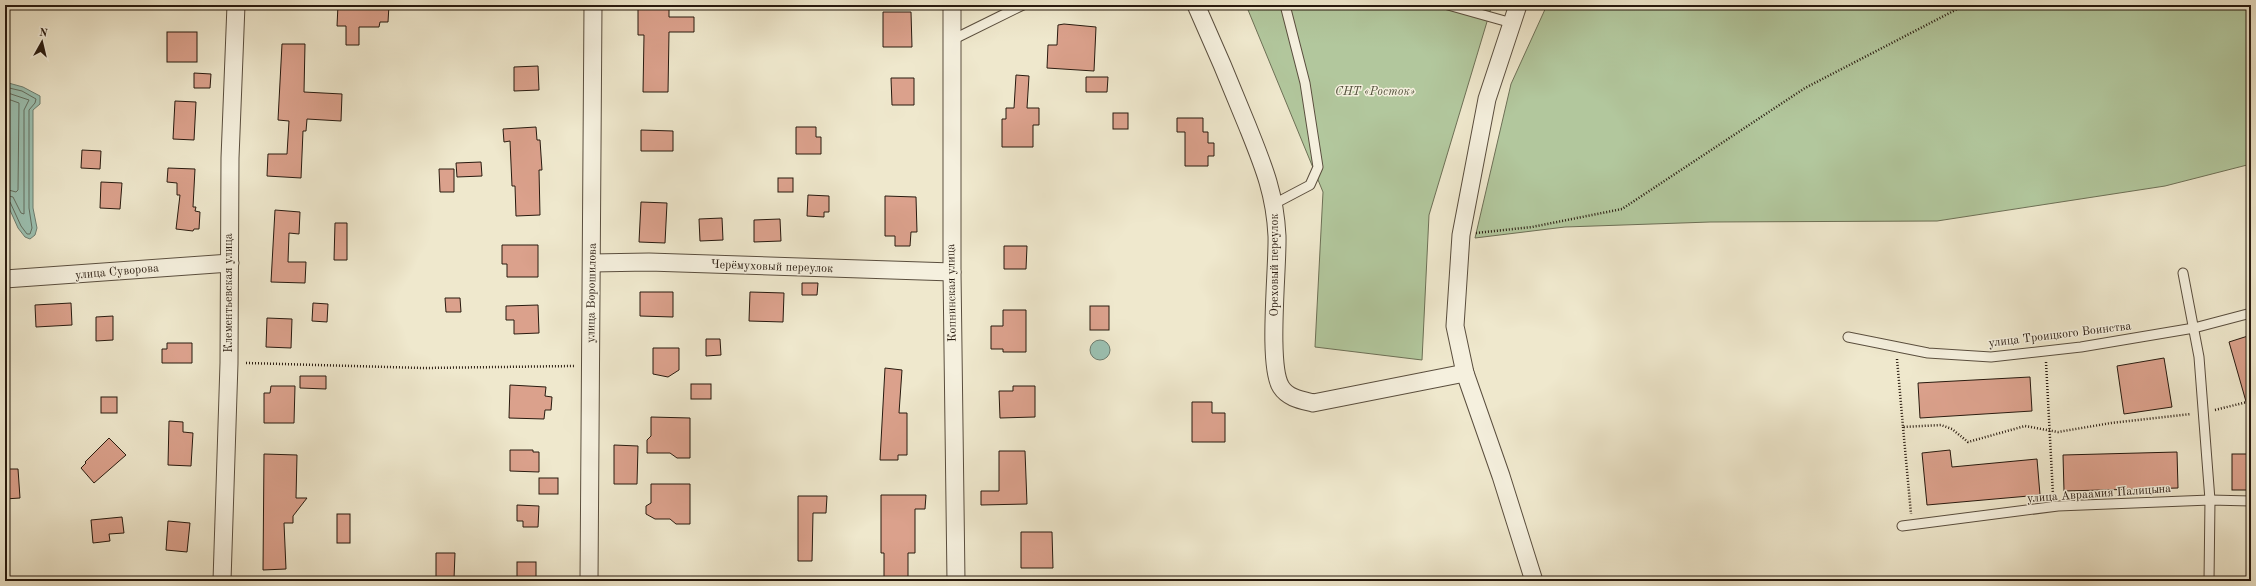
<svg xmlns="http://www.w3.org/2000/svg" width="2256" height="586" viewBox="0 0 2256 586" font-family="'Old Standard TT',serif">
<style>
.green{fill:#b2c79d;stroke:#6d7056}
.water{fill:#9bc1b2;stroke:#6d7e71}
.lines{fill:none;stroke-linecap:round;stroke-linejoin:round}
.shore{stroke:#626e60;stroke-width:1}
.building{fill:#dba18c;stroke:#281a0f}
.lane-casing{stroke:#5a4e3e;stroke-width:11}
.street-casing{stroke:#5a4e3e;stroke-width:19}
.path{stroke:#281a0f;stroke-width:2.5;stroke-dasharray:1 2;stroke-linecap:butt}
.lane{stroke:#f5f0de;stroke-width:9}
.street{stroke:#f5f0de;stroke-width:17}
.labels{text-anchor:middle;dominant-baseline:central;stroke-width:3;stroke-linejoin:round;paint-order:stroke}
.park-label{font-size:12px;font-style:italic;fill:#514e3a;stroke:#f5f0de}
.street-label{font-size:12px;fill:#281a0f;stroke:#f5f0de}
</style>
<rect width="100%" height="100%" fill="#efe8cd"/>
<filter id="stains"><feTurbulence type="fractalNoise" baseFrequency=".005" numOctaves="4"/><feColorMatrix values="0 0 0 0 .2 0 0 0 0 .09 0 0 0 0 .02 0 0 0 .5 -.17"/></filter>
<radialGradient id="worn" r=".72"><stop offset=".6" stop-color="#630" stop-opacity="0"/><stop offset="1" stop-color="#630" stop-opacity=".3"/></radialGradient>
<g class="green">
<path d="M 1246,5 L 1492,5 L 1429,215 L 1422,360 L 1315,347 L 1323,192 Z"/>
<path d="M 1547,5 L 2251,5 L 2251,164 L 2165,186 L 1937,221 L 1710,222 L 1565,227 L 1475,238 L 1511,84 Z"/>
</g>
<g class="water">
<path d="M 5,82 L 23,87 L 40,96 L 40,104 L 33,110 L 33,208 L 37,228 L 35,235 L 30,239 L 25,237 L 18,228 L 5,199 Z"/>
<circle cx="1100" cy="350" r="10"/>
</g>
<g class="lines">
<g class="shore">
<path d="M 5,87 L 22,91 L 36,99 L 35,103 L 29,110 L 29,208 L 32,228 L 30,234 L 27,234 L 21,226 L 10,202 L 5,200"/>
<path d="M 5,92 L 29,100 L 24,110 L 24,214 L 21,213 L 13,197 L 5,195"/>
<path d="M 5,98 L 19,103 L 18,190 L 16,192 L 5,189"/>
</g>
</g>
<g class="building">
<path d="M 338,5 L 389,5 L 388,22 L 380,22 L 379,27 L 359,27 L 359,45 L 346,45 L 346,26 L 337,26 Z"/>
<path d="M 638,5 L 669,5 L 669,17 L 694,17 L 694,32 L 669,32 L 668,92 L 643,92 L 644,35 L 638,35 Z"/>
<path d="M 883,12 L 911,12 L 912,47 L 883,47 Z"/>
<path d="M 1064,24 L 1096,27 L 1094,71 L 1047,68 L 1048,45 L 1057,45 L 1058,25 Z"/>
<rect x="167" y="32" width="30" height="30"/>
<path d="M 282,44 L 305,44 L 304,92 L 342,94 L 341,121 L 307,119 L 306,131 L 303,131 L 301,178 L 267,176 L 268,154 L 287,154 L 289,121 L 278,120 Z"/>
<path d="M 538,66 L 539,90 L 514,91 L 514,67 Z"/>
<path d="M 194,73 L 211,74 L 210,88 L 194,88 Z"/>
<path d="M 1016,75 L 1029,76 L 1027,108 L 1039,108 L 1039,125 L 1033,125 L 1033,147 L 1002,147 L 1002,119 L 1006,119 L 1006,108 L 1014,108 Z"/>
<path d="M 1086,77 L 1108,77 L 1107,92 L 1086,92 Z"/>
<path d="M 891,78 L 914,78 L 914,105 L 892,105 Z"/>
<path d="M 175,101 L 196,102 L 194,140 L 173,139 Z"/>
<rect x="1113" y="113" width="15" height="16"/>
<path d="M 1177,118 L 1203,118 L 1203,132 L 1208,132 L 1208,143 L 1214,143 L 1214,156 L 1208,156 L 1208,166 L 1185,166 L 1185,132 L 1177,132 Z"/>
<path d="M 536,127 L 537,140 L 540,140 L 542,170 L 539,170 L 540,215 L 516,216 L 515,186 L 512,186 L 510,141 L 504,142 L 503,129 Z"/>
<path d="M 796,127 L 816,127 L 816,137 L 821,137 L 821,154 L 796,154 Z"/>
<path d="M 641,130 L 673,131 L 673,151 L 641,151 Z"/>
<path d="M 82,150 L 101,151 L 100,169 L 81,168 Z"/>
<path d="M 481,162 L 482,176 L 457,177 L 456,163 Z"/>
<path d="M 168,168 L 195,169 L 193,207 L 196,207 L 195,211 L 200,212 L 199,229 L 194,229 L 193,231 L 176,229 L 180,195 L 177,195 L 177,183 L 167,182 Z"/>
<path d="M 439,169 L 454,169 L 454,192 L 440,192 Z"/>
<rect x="778" y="178" width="15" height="14"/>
<path d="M 101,182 L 122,183 L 120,209 L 100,208 Z"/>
<path d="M 808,195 L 829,196 L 829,212 L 824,212 L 824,217 L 807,216 Z"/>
<path d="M 885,196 L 916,197 L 917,232 L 911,232 L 910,246 L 895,246 L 895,236 L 885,236 Z"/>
<path d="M 641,202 L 667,203 L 665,243 L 639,242 Z"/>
<path d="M 275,210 L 300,212 L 299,234 L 289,233 L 288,262 L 306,262 L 305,283 L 271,282 Z"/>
<path d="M 722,218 L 723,240 L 700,241 L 699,219 Z"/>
<path d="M 780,219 L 781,241 L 754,242 L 754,220 Z"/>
<path d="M 335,223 L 347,223 L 347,260 L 334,260 Z"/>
<path d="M 502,245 L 538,245 L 538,277 L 507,277 L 507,264 L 502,264 Z"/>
<path d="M 1004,246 L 1027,246 L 1026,269 L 1004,269 Z"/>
<path d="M 802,283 L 818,283 L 817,295 L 802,295 Z"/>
<path d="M 640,292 L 673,292 L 673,317 L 640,316 Z"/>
<path d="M 750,292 L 784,293 L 783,322 L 749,321 Z"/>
<path d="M 445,298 L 460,298 L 461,312 L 446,312 Z"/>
<path d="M 71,303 L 72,325 L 36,327 L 35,305 Z"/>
<path d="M 313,303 L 328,304 L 327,322 L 312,321 Z"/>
<path d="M 538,305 L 539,333 L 514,334 L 514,320 L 506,320 L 506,306 Z"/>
<rect x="1090" y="306" width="19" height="24"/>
<path d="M 1003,310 L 1026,310 L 1026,352 L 1003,352 L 1003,349 L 991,349 L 991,326 L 1003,326 Z"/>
<path d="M 113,316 L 113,340 L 96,341 L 96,317 Z"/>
<path d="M 267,318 L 292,319 L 291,348 L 266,347 Z"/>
<path d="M 2251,335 L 2251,404 L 2247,405 L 2229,342 Z"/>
<path d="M 706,339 L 720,339 L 721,355 L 706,356 Z"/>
<path d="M 167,343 L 192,343 L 192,363 L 162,363 L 162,349 L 167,349 Z"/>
<path d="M 653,348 L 679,348 L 679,370 L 668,377 L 653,374 Z"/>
<path d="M 2164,358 L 2172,407 L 2124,414 L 2117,366 Z"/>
<path d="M 885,368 L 902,370 L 899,413 L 907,413 L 907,455 L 898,455 L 898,460 L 880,460 Z"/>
<path d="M 300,376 L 326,376 L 326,389 L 300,388 Z"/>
<path d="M 2030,377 L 2032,411 L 1920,418 L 1918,383 Z"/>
<rect x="691" y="384" width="20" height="15"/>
<path d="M 510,385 L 546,387 L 545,396 L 552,397 L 551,410 L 545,410 L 544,419 L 509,418 Z"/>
<path d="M 271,386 L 295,386 L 294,423 L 264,423 L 264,393 L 270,393 Z"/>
<path d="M 1013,386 L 1035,386 L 1035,417 L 1000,418 L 999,391 L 1013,391 Z"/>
<rect x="101" y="397" width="16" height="16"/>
<path d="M 1192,402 L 1212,402 L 1212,413 L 1225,413 L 1225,442 L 1192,442 Z"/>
<path d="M 651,417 L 690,418 L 690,458 L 677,458 L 670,453 L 647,453 L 647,440 L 651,436 Z"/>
<path d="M 169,421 L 183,422 L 183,432 L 193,433 L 191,466 L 168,465 Z"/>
<path d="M 109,438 L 126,455 L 94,483 L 81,468 L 86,463 L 85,462 Z"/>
<path d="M 614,445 L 638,446 L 637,484 L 614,484 Z"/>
<path d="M 510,450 L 533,450 L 533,452 L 539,452 L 539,472 L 510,471 Z"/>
<path d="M 1950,450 L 1952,467 L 2037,459 L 2040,495 L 1927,505 L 1922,453 Z"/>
<path d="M 999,451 L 1025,451 L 1027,504 L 981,505 L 981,491 L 999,491 Z"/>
<path d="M 2177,452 L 2178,488 L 2064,491 L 2063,455 Z"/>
<path d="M 264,454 L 297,455 L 296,498 L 307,498 L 293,516 L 293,523 L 284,523 L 286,569 L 263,570 Z"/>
<rect x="2232" y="454" width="19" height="36"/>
<path d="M 5,469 L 18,469 L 20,498 L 5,499 Z"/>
<rect x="539" y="478" width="19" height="16"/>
<path d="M 651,484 L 690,484 L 690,524 L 676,524 L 670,519 L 655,519 L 646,514 L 646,506 L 651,503 Z"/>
<path d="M 881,495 L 926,495 L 925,509 L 915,509 L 915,553 L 908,553 L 908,581 L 884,581 L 884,553 L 881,553 Z"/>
<path d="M 798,496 L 827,496 L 826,513 L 813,513 L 812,561 L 798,561 Z"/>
<path d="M 517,505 L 539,506 L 538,527 L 523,527 L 523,521 L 517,521 Z"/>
<rect x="337" y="514" width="13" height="29"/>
<path d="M 122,517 L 124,533 L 109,534 L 110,541 L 93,543 L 91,520 Z"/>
<path d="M 168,521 L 190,523 L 187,552 L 166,550 Z"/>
<path d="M 1021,532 L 1052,532 L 1053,568 L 1021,568 Z"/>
<path d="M 436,553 L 455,553 L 454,579 L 436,578 Z"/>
<rect x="517" y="562" width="19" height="19"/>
</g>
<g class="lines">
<g class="lane-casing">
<g id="lane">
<path d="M 1448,5 L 1512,23"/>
<path d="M 952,40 L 1023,5"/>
<path d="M 1274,204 L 1310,185 L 1318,167 L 1305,83 L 1285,5"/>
<path d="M 2183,273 L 2199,357 L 2210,500 L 2209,581"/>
<path d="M 1848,337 L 1928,353 L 1991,357 L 2081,347 L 2194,328 L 2251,313"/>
<path d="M 1902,526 L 2058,506 L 2210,500 L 2251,501"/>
</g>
</g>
<g class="street-casing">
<g id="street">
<path d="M 952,5 L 952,272 L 956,581"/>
<path d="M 1196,5 C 1214,45 1231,85 1247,125 C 1263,165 1275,193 1277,236 C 1278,267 1267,365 1281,387 C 1288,398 1301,400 1313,403 L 1465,373"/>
<path d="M 1518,5 L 1487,99 L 1461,235 L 1455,326 L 1465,373 L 1501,476 L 1534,581"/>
<path d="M 592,263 L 649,262 L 952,272"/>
<path d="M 5,279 L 230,263"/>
<path d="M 222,581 L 229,363 L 230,158 L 236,5"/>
<path d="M 589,581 L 593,5"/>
</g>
</g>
<g class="path">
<path d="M 1476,233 L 1532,227 L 1622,209 L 1805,88 L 1965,5"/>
<path d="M 1897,359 L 1903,427 L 1941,425 L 1952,429 L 1968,442 L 2025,426 L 2058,432 L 2111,423 L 2191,414"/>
<path d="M 2046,362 L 2053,495"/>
<path d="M 246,363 L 424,368 L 574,366"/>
<path d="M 2215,410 L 2251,401"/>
<path d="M 1903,427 L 1911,514"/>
</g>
<use href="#lane" class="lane"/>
<use href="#street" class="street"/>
</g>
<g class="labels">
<g class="park-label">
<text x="1375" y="92">СНТ «Росток»</text>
</g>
<g class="street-label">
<text transform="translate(1275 265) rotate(-90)">Ореховый переулок</text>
<text transform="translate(772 267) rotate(2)">Черёмуховый переулок</text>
<text transform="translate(117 272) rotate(-5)">улица Суворова</text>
<text transform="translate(229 293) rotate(-90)">Клементьевская улица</text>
<text transform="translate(592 293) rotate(-89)">улица Ворошилова</text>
<text transform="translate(952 293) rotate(-91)">Копнинская улица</text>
<text transform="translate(2060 335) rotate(-7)">улица Троицкого Воинства</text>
<text transform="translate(2099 494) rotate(-4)">улица Авраамия Палицына</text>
</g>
</g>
<rect width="2256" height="586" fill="none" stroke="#efe8cd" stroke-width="20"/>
<rect x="6" y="6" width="2244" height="574" fill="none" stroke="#281a0f" stroke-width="2"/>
<rect x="10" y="10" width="2236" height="566" fill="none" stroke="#281a0f"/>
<g transform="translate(42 42) rotate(8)" stroke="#f5f0de" stroke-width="3" paint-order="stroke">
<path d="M0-3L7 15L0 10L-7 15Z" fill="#281a0f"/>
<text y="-6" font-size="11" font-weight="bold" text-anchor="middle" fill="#281a0f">N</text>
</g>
<rect width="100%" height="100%" filter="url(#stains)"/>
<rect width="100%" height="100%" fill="url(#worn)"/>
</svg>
